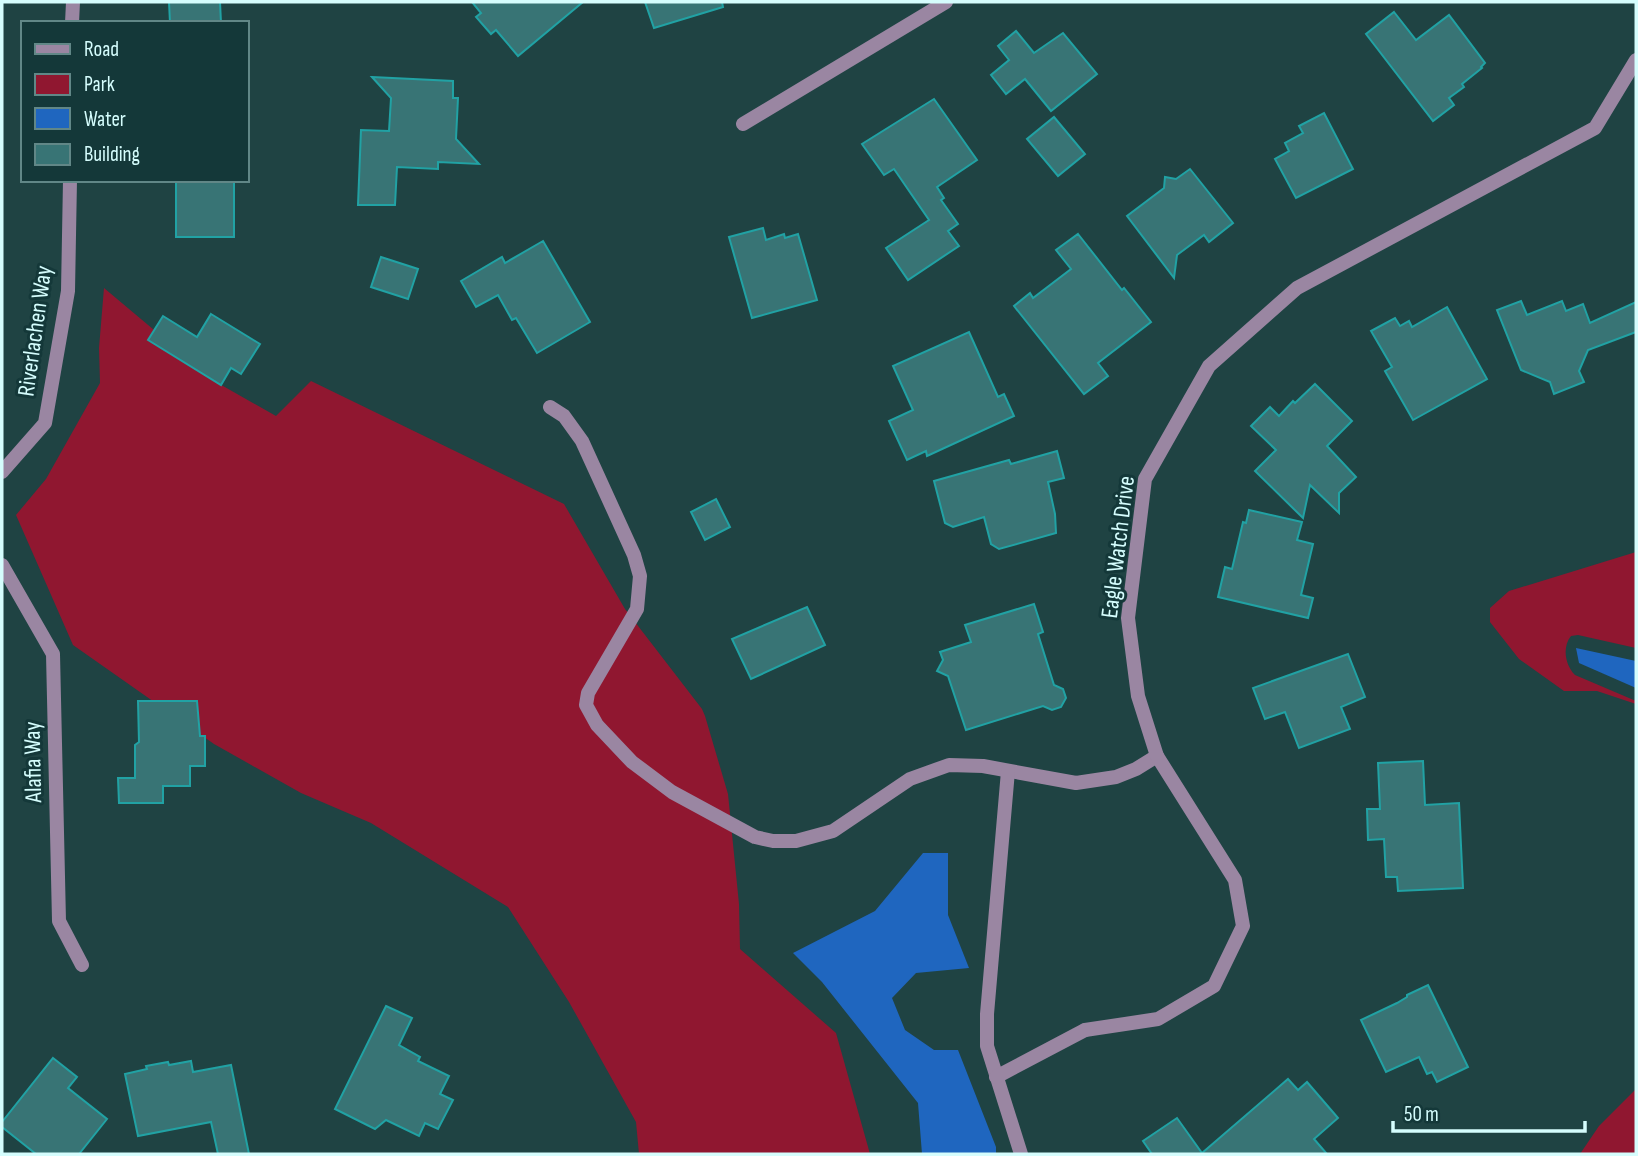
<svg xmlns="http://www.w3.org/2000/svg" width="1638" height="1156" viewBox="0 0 1638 1156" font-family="'Sofia Sans Condensed',sans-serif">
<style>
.green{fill:#901730}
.water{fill:#1f66bf}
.building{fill:#387475;stroke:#21a2a4;stroke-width:2}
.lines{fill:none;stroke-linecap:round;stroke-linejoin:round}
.service{stroke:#9a86a2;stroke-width:14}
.minor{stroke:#9a86a2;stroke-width:14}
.labels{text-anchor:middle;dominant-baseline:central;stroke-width:6;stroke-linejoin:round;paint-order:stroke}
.street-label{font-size:24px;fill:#d5fdfd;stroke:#143839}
</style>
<rect width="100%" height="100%" fill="#1f4343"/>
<g class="green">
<path d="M 104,288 L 216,382 L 276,416 L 311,381 L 564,504 L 625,609 L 702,709 L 705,716 L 728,794 L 739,904 L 740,949 L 836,1033 L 870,1154 L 639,1154 L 636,1122 L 569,1002 L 508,907 L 371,823 L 301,793 L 214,744 L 73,645 L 16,515 L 46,479 L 100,383 L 99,348 Z"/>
<path d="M 1636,552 L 1636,648 L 1578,635 L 1571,636 C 1562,647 1565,665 1575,675 L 1636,701 L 1636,704 L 1597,691 L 1564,691 L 1519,659 L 1490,622 L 1490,608 L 1509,591 Z"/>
<path d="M 1636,1089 L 1636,1154 L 1580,1154 L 1599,1126 Z"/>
</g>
<g class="water">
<path d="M 1576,648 L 1636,661 L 1636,688 L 1579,663 Z"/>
<path d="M 923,853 L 948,853 L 948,915 L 969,968 L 916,973 L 892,998 L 905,1030 L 934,1050 L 958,1050 L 996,1147 L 996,1154 L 922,1154 L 918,1103 L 822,982 L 793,953 L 875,911 Z"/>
</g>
<g class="building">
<path d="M 169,2 L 220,2 L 221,23 L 170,23 Z"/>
<path d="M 472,2 L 583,2 L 518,56 L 496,30 L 491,34 L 476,17 L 481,13 Z"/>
<path d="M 645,2 L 722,2 L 723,7 L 654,28 Z"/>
<path d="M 1394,12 L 1416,40 L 1449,15 L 1485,63 L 1481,67 L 1482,68 L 1462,84 L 1464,87 L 1449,98 L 1454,105 L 1433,121 L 1366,34 Z"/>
<path d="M 1016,31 L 1034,53 L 1063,33 L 1097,74 L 1051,111 L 1025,79 L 1006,94 L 991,75 L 1009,60 L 998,46 Z"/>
<path d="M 372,77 L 453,81 L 453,98 L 458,98 L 456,139 L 479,164 L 438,162 L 438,169 L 397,167 L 395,205 L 358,205 L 361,130 L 389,131 L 391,98 Z"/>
<path d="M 934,99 L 977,160 L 937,187 L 944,198 L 941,200 L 958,224 L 948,231 L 959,246 L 908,280 L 886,248 L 929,220 L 894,169 L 884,175 L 862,144 Z"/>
<path d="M 1324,113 L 1353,169 L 1296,198 L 1275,159 L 1289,151 L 1285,143 L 1303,133 L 1299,126 Z"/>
<path d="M 1054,117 L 1085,154 L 1058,176 L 1027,139 Z"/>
<path d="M 1190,169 L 1233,223 L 1209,242 L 1204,235 L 1177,255 L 1174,278 L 1127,216 L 1164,188 L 1165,177 L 1176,179 Z"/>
<rect x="176" y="180" width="58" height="57"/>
<path d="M 763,228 L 766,240 L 784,234 L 785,238 L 798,234 L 817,300 L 752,318 L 729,237 Z"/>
<path d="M 1078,234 L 1122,290 L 1124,288 L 1151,322 L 1098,363 L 1108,376 L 1084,394 L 1014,306 L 1030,293 L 1033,298 L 1071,269 L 1056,250 Z"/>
<path d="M 543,241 L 590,322 L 537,353 L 516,318 L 512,320 L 498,295 L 476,307 L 461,281 L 502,257 L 505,263 Z"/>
<path d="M 381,257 L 418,269 L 408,299 L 371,287 Z"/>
<path d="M 1521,301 L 1527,315 L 1562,301 L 1566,311 L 1583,304 L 1590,323 L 1636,302 L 1636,332 L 1588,350 L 1579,371 L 1584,382 L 1554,394 L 1550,382 L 1521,370 L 1497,310 Z"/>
<path d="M 1447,307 L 1487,379 L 1413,420 L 1385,371 L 1392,367 L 1371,331 L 1395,318 L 1400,326 L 1409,321 L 1412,327 Z"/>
<path d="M 211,314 L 260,344 L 241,374 L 231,368 L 221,385 L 148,340 L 163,316 L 197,337 Z"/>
<path d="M 969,332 L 998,397 L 1004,394 L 1014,416 L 927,456 L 926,451 L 907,460 L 889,421 L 913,410 L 893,366 Z"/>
<path d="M 1315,384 L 1352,421 L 1327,446 L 1356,477 L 1339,493 L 1339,513 L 1310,485 L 1303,518 L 1255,471 L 1276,450 L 1251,426 L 1270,407 L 1279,416 L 1293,401 L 1295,403 Z"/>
<path d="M 1057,451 L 1064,478 L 1048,482 L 1055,514 L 1056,533 L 999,549 L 991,544 L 984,517 L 953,527 L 945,523 L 934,481 L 1009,460 L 1011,464 Z"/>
<path d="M 716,499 L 730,527 L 705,540 L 691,512 Z"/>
<path d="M 1249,510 L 1302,522 L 1297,540 L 1313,544 L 1301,595 L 1313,598 L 1308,618 L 1218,597 L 1225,567 L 1232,569 L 1243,522 L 1246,523 Z"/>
<path d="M 1034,604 L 1043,632 L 1038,634 L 1054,685 L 1063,689 L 1066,698 L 1061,707 L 1052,710 L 1043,706 L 966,730 L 948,676 L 937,671 L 943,660 L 940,652 L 971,642 L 965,625 Z"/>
<path d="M 807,607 L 825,645 L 751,679 L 732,639 Z"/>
<path d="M 1348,654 L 1365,697 L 1341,707 L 1350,729 L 1299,748 L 1285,712 L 1265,719 L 1253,688 Z"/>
<path d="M 138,701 L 197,701 L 200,736 L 205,736 L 205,766 L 190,766 L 190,786 L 163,786 L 163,803 L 119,803 L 118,778 L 135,778 L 135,745 L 139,742 Z"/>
<path d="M 1423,761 L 1425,805 L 1459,803 L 1463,888 L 1398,891 L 1397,877 L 1386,877 L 1384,839 L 1368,840 L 1367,809 L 1380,809 L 1378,763 Z"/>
<path d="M 1428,985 L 1468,1067 L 1437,1082 L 1432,1072 L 1427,1074 L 1419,1057 L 1386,1072 L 1361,1020 L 1397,1003 L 1407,997 L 1407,995 Z"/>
<path d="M 386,1006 L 412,1018 L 399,1045 L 420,1057 L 418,1061 L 449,1076 L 440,1094 L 453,1100 L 438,1129 L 425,1123 L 419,1136 L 386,1120 L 375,1129 L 335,1109 Z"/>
<path d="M 53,1058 L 77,1077 L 68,1088 L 107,1119 L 79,1154 L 36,1154 L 2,1127 L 2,1122 Z"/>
<path d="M 191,1061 L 193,1072 L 231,1065 L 249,1154 L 218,1154 L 211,1122 L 138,1136 L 125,1074 L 147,1069 L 146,1066 L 168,1062 L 169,1065 Z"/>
<path d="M 1288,1079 L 1298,1090 L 1307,1082 L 1338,1118 L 1314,1139 L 1327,1154 L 1152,1154 L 1143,1141 L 1177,1118 L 1202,1153 Z"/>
</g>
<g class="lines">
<g class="service">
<path d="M 550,407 L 564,416 L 582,441 L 634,555 L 640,576 L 637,609 L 588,693 L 586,705 L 597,725 L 632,762 L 672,792 L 755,837 L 773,841 L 796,841 L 833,831 L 910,779 L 949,765 L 983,766 L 1076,783 L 1116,777 L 1136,769 L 1157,756"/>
<path d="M 1008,771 L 987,1014 L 987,1046 L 1021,1154"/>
<path d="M 996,1077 L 1085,1030"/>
</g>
<g class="minor">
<path d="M 72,23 L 73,2"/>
<path d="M 743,124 L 946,2"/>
<path d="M 2,472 L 45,423 L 68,291 L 70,180"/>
<path d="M 2,565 L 53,654 L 59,921 L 82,965"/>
<path d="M 1085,1030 L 1158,1019 L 1214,986 L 1243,926 L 1235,880 L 1157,756 L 1138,696 L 1128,618 L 1145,479 L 1209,366 L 1297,288 L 1595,128 L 1636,60"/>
</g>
</g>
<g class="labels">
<g class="street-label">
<text transform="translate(35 331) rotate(-82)">Riverlachen Way</text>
<text transform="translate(1118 547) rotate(-83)">Eagle Watch Drive</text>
<text transform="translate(33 762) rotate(-91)">Alafia Way</text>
</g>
</g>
<rect width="1638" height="1156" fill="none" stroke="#d5fdfd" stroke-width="7"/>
<rect x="21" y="21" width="228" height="161" fill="#143839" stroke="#618787" stroke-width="2"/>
<rect x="35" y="44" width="35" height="10" fill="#9a86a2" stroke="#618787" stroke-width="2"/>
<text x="84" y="56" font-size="21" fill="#d5fdfd">Road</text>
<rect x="35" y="74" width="35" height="21" fill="#901730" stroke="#618787" stroke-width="2"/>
<text x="84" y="91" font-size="21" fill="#d5fdfd">Park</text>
<rect x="35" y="108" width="35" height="21" fill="#1f66bf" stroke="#618787" stroke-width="2"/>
<text x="84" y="126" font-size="21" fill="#d5fdfd">Water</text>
<rect x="35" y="144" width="35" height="21" fill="#387475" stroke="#618787" stroke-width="2"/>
<text x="84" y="161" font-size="21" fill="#d5fdfd">Building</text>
<path d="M1393 1121v10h192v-10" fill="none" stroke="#d5fdfd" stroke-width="3.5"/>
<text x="1404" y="1121" font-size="21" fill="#d5fdfd" stroke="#143839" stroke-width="5" paint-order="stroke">50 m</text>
</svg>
